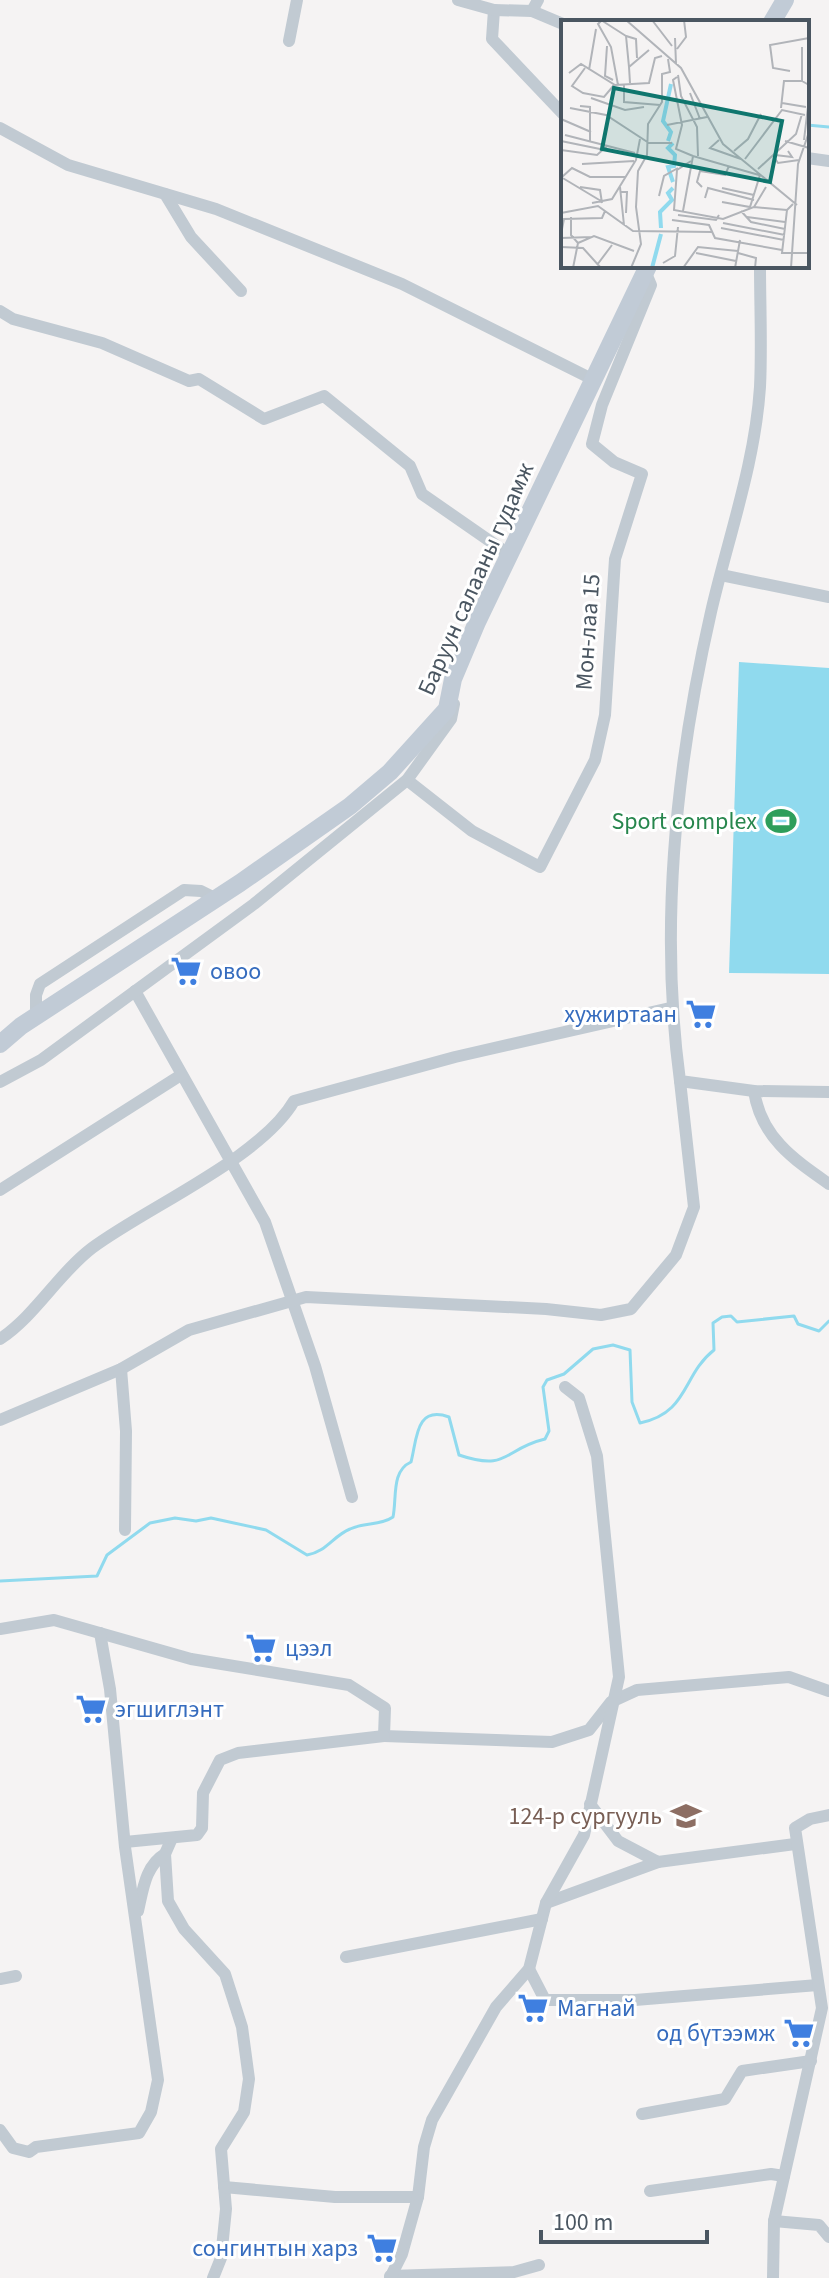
<svg xmlns="http://www.w3.org/2000/svg" width="829" height="2278" viewBox="0 0 829 2278" font-family="'Source Sans 3',sans-serif">
<style>
.water{fill:#90daee}
.lines{fill:none;stroke-linecap:round;stroke-linejoin:round}
.stream{stroke:#90daee;stroke-width:3}
.street{stroke:#c1cad2;stroke-width:12}
.secondary{stroke:#c1cbd6;stroke-width:18}
.labels{text-anchor:middle;dominant-baseline:central;stroke-width:6;stroke-linejoin:round;paint-order:stroke}
.street-label{font-size:24px;fill:#4a5661;stroke:#fff}
.leisure-label{font-size:24px;fill:#27864d;stroke:#fff;text-anchor:end}
.shop-label{font-size:24px;fill:#366cbe;stroke:#fff;text-anchor:start}
.education-label{font-size:24px;fill:#785e54;stroke:#fff;text-anchor:end}
.inset-river{fill:none;stroke:#90daee;stroke-width:4}
.inset-road{fill:none;stroke:#b1b4b9;stroke-width:2}
.view{fill:#0f766e;fill-opacity:0.15;stroke:#0f766e;stroke-width:4}
.inset-edge{fill:none;stroke:#4a5661;stroke-width:4}
</style>
<rect width="100%" height="100%" fill="#f5f3f3"/>
<path class="water" d="M 739,662 L 829,668 L 829,974 L 729,973 Z"/>
<g class="lines">
<g class="stream">
<path d="M 807,125 L 829,127"/>
<path d="M 0,1581 L 97,1576 L 107,1555 L 150,1523 L 175,1518 L 196,1521 L 211,1518 L 266,1530 L 307,1555 C 326,1552 333,1536 350,1529 C 365,1522 380,1526 393,1517 C 397,1498 391,1471 411,1462 C 417,1440 415,1405 449,1417 L 459,1455 C 509,1472 503,1449 545,1439 L 549,1431 L 543,1387 L 547,1380 L 564,1374 L 593,1349 L 613,1345 L 630,1350 L 632,1402 L 640,1423 C 689,1413 682,1375 714,1350 L 713,1323 L 722,1317 L 731,1316 L 737,1322 L 794,1316 L 798,1324 L 819,1331 L 829,1321"/>
</g>
<g class="street">
<path d="M 458,0 L 494,10 L 492,39 L 563,114"/>
<path d="M 494,10 L 532,11 L 538,0"/>
<path d="M 532,11 L 563,24"/>
<path d="M 289,41 L 297,0"/>
<path d="M 0,128 L 68,165 L 216,209 L 402,284 L 594,380"/>
<path d="M 807,158 L 829,161"/>
<path d="M 165,194 L 191,237 L 241,291"/>
<path d="M 760,266 C 760,306 762,347 760,387 C 755,464 728,538 711,612 C 676,765 659,925 680,1081 L 754,1091 L 829,1092"/>
<path d="M 0,311 L 13,319 L 102,343 L 189,381 L 199,379 L 264,419 L 324,396 L 410,466 L 422,494 L 510,555"/>
<path d="M 721,575 L 829,597"/>
<path d="M 407,780 L 472,831 L 540,867 L 595,760 L 605,715 L 615,559 L 642,474 L 614,462 L 592,444 L 602,405 L 651,285 L 645,271"/>
<path d="M 135,991 L 265,1222 L 315,1366 L 352,1497"/>
<path d="M 36,1017 L 36,995 L 40,984 L 184,890 L 201,891 L 217,899"/>
<path d="M 0,1082 L 41,1060 L 254,904 L 407,780 L 451,719 L 454,704"/>
<path d="M 754,1091 C 761,1137 793,1159 829,1184"/>
<path d="M 0,1190 L 181,1075"/>
<path d="M 0,1339 C 35,1316 58,1274 92,1248 C 147,1207 261,1158 294,1101 L 455,1057 L 670,1008"/>
<path d="M 121,1369 L 126,1431 L 125,1530"/>
<path d="M 0,1420 L 121,1369 L 189,1330 L 306,1297 L 546,1309 L 601,1315 L 631,1309 L 676,1255 L 694,1207 L 680,1081"/>
<path d="M 0,1629 L 54,1620 L 191,1659 L 349,1685 L 385,1708 L 384,1736 L 552,1742 L 589,1730 L 611,1702 L 637,1690 L 789,1677 L 829,1691"/>
<path d="M 590,1804 L 618,1841 L 658,1862 L 795,1844"/>
<path d="M 172,1838 L 165,1854 L 168,1901 L 184,1929 L 225,1974 L 242,2027 L 249,2079 L 244,2112 L 221,2149 L 226,2209 L 221,2258 L 213,2278"/>
<path d="M 125,1842 L 197,1835 L 202,1828 L 203,1793 L 220,1760 L 238,1753 L 384,1736"/>
<path d="M 546,1903 L 658,1862"/>
<path d="M 138,1911 C 143,1890 145,1866 165,1854"/>
<path d="M 346,1957 L 542,1919"/>
<path d="M 529,1969 L 545,2000 L 635,2000 L 818,1985"/>
<path d="M 0,1979 L 16,1976"/>
<path d="M 642,2114 L 725,2099 L 742,2071 L 811,2061"/>
<path d="M 0,2130 L 13,2148 L 29,2152 L 36,2147 L 139,2133 L 151,2112 L 158,2080 L 125,1847 L 110,1689 L 100,1633"/>
<path d="M 224,2187 L 335,2197 L 418,2197"/>
<path d="M 650,2191 L 771,2174 L 784,2176"/>
<path d="M 774,2221 L 819,2225 L 829,2237"/>
<path d="M 390,2276 L 514,2272 L 539,2265"/>
<path d="M 390,2278 L 402,2254 L 418,2197 L 424,2147 L 432,2120 L 496,2007 L 529,1969 L 546,1903 L 584,1835 L 619,1677 L 597,1456 L 579,1398 L 565,1387"/>
<path d="M 773,2278 L 774,2221 L 822,2008 L 795,1828 L 810,1819 L 829,1815"/>
</g>
<g class="secondary">
<path d="M 772,22 L 785,0"/>
<path d="M 0,1044 L 21,1026 L 240,883 L 350,806 L 390,772 L 447,709 L 453,679 L 477,622 L 648,266"/>
</g>
</g>
<defs>
<g id="stadium-bare" transform="scale(2.4)"><path d="M0-5a6.5 5 0 1 0 0 10a6.5 5 0 1 0 0-10ZM-3.5-1.8h7v3.6h-7Z" fill="#2e9e5b" stroke="#fff" stroke-width="2.5" paint-order="stroke"/></g>
<g id="supermarket-bare" transform="scale(2.4)"><path d="M-6-5.5h2.5l.6 2H6L4.5 2H-2.5L-4.4-4H-6ZM-1.5 3.2a1.3 1.3 0 1 0 .1 0ZM3 3.2a1.3 1.3 0 1 0 .1 0Z" fill="#3f7fe0" stroke="#fff" stroke-width="2.5" paint-order="stroke"/></g>
<g id="school-bare" transform="scale(2.4)"><path d="M0-5L7-2L0 1L-7-2ZM-4 1L0 2.5L4 1V4Q0 6-4 4Z" fill="#8d6e63" stroke="#fff" stroke-width="2.5" paint-order="stroke"/></g>
</defs>
<g fill-rule="evenodd">
<use href="#stadium-bare" x="781" y="821"/>
<use href="#supermarket-bare" x="186" y="971"/>
<use href="#supermarket-bare" x="701" y="1014"/>
<use href="#supermarket-bare" x="261" y="1648"/>
<use href="#supermarket-bare" x="91" y="1709"/>
<use href="#school-bare" x="686" y="1816"/>
<use href="#supermarket-bare" x="533" y="2008"/>
<use href="#supermarket-bare" x="799" y="2033"/>
<use href="#supermarket-bare" x="382" y="2248"/>
</g>
<g class="labels">
<g class="street-label">
<text transform="translate(476 579) rotate(-66)">Баруун салааны гудамж</text>
<text transform="translate(588 632) rotate(-86)">Мон-лаа 15</text>
</g>
<g class="leisure-label">
<text x="757" y="821">Sport complex</text>
</g>
<g class="shop-label">
<text x="210" y="971">овоо</text>
<text x="677" y="1014" text-anchor="end">хужиртаан</text>
<text x="285" y="1648">цээл</text>
<text x="115" y="1709">эгшиглэнт</text>
<text x="557" y="2008">Магнай</text>
<text x="775" y="2033" text-anchor="end">од бүтээмж</text>
<text x="358" y="2248" text-anchor="end">сонгинтын харз</text>
</g>
<g class="education-label">
<text x="662" y="1816">124-р сургууль</text>
</g>
</g>
<g transform="translate(561 20)">
<rect width="248" height="248" fill="#f5f3f3"/>
<path class="inset-river" d="M 107,121 L 110,112 L 102,101 L 110,64M 112,162 L 107,147 L 113,146 L 114,135 L 107,128 L 112,123M 100,208 L 99,192 L 111,180 L 107,173 L 112,168M 91,248 L 100,214"/>
<path class="inset-road" d="M 40,0 L 65,16M 41,0 L 37,4 L 50,27 L 57,65M 65,0 L 120,48 L 162,124 L 236,185M 91,0 L 111,26M 114,18 L 115,44M 46,26 L 44,56 L 52,60M 241,27 L 241,61 L 248,65M 116,29 L 125,17 L 123,0M 68,47 L 65,16 L 75,19 L 76,38M 24,48 L 11,66 L 22,73 L 43,77 L 53,65M 28,50 L 35,9M 229,51 L 212,48 L 209,25 L 248,18M 8,53 L 20,44 L 54,65 L 88,63 L 94,38 L 101,36M 117,55 L 120,76 L 136,107 L 137,136M 116,57 L 112,60 L 121,105 L 115,129 L 132,136M 69,63 L 68,47 L 88,30M 63,64 L 63,82 L 99,85M 129,73 L 139,99M 30,78 L 64,90 L 83,87M 221,83 L 245,87M 19,86 L 29,87 L 29,122M 9,88 L 45,95 L 88,123 L 111,123M 220,88 L 223,61 L 241,61M 0,99 L 30,112M 106,105 L 146,97M 4,115 L 74,133M 158,120 L 149,128 L 180,139M 243,120 L 248,78M 0,121 L 39,129M 224,121 L 248,128M 0,130 L 36,135 L 46,126M 173,131 L 187,119 L 200,94M 214,135 L 231,137 L 227,131M 213,137 L 217,143 L 238,140M 184,139 L 221,90 L 244,95M 130,141 L 116,150 L 113,190 L 162,199 L 193,187 L 205,167M 21,144 L 73,141M 197,149 L 235,114 L 241,94M 0,157 L 40,181M 1,157 L 11,148 L 29,157 L 64,157M 19,167 L 39,170 L 41,183M 59,167 L 63,205M 141,167 L 136,162 L 139,151 L 164,155 L 168,146M 161,168 L 193,175M 60,172 L 66,172 L 65,193M 98,176 L 103,156 L 117,148M 144,178 L 147,168 L 193,180M 161,182 L 189,187 L 199,155M 31,183 L 51,179 L 75,140 L 79,119M 232,184 L 226,190 L 221,233 L 248,233M 193,187 L 226,190M 122,191 L 132,136 L 198,155M 180,191 L 190,202 L 224,209M 0,193 L 37,186 L 72,211 L 152,212M 117,195 L 155,200 L 158,195M 10,197 L 10,215 L 17,223 L 12,248M 186,197 L 224,202M 111,200 L 148,205 L 154,218 L 221,230M 162,203 L 224,215M 160,208 L 223,220M 0,214 L 3,199 L 41,198 L 44,191M 0,218 L 31,217M 17,223 L 33,216 L 73,231M 0,227 L 22,228 L 40,248M 135,233 L 175,241M 177,233 L 195,238 L 194,248M 102,243 L 114,236 L 117,207M 36,245 L 51,225M 70,248 L 80,224 L 75,187 L 77,151 L 86,135 L 87,104 L 101,82 L 101,54 L 109,52 L 107,39M 122,248 L 137,227 L 177,231M 174,248 L 179,220M 230,248 L 237,144 L 248,112"/>
<path class="view" d="M 53,68 L 221,101 L 209,162 L 41,129 Z"/>
<rect width="248" height="248" class="inset-edge"/>
</g>
<path d="M541 2230v12h166v-12" fill="none" stroke="#4a5661" stroke-width="4"/>
<text x="553" y="2230" font-size="24" fill="#4a5661" stroke="#ffffff" stroke-width="6" paint-order="stroke">100 m</text>
</svg>
